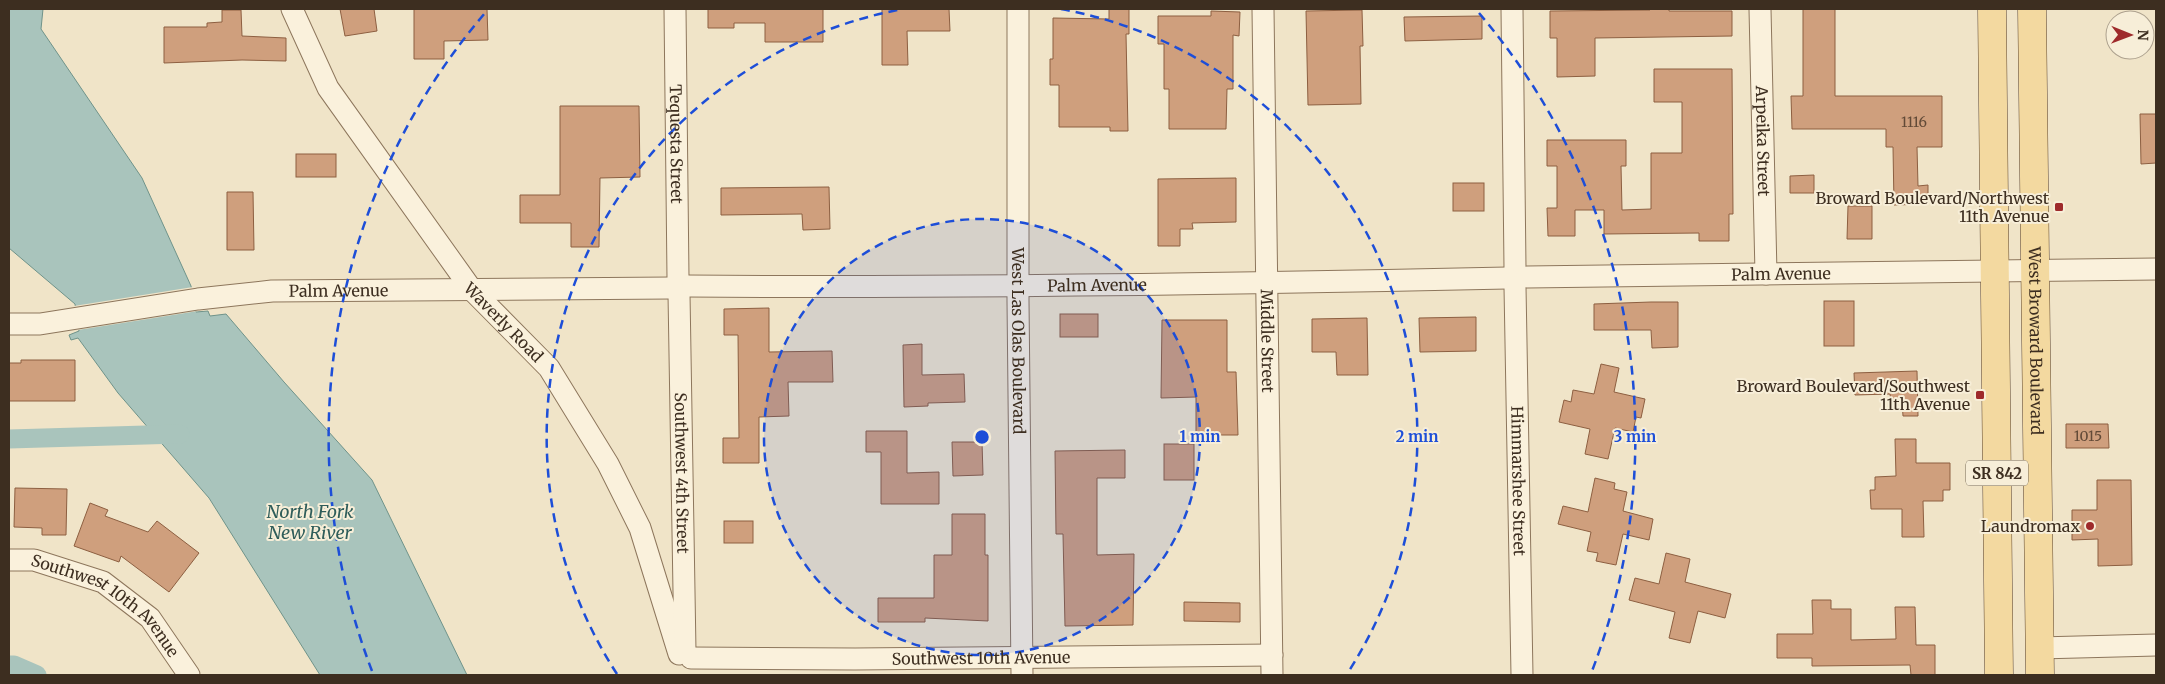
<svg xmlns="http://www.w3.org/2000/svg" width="2165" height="684" viewBox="0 0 2165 684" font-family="Merriweather,serif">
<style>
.water{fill:#a9c4bc;stroke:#6f938a}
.pier{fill:#f0e4c8}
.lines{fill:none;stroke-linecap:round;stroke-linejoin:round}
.canal{stroke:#a9c4bc;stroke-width:19}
.building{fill:#cf9f7d;stroke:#8d5f41}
.street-casing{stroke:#8d765c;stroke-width:23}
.primary-casing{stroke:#5b4430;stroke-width:29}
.street{stroke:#faf1dc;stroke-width:21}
.primary{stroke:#f3d9a0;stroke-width:28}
.ring{fill:none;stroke:#1d4ed8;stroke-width:2.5;stroke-dasharray:9 6}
.poi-dot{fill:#9e2a2b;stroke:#f7eed8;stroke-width:2}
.labels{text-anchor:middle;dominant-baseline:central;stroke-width:4;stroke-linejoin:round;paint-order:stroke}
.number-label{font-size:14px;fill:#624a37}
.shield{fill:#f7eed8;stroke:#756857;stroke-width:1}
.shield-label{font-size:15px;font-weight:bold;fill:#3d2e20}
.street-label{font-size:16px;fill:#3d2e20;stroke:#f7eed8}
.poi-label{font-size:16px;fill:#3d2e20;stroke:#f7eed8;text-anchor:end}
.water-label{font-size:18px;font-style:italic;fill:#2f5d5a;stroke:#f7eed8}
.centre{fill:#1d4ed8;stroke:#f7eed8;stroke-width:2.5}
.ring-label{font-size:15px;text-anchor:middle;font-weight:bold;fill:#1d4ed8;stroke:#f7eed8;stroke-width:4;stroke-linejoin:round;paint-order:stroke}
</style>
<rect width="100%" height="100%" fill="#f0e4c8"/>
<path class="water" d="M 9,9 L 43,9 L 41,29 L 142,178 L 191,286 L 196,312 L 208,311 L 210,316 L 226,314 L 284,382 L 372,480 L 467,675 L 320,675 L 209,498 L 118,393 L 78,338 L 71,340 L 69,335 L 79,331 L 75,304 L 9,248 Z"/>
<path class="pier" d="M 193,287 L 198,311 L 78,330 L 74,306 Z"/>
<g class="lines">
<g class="canal">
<path d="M 9,439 L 180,434"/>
<path d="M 9,665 L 14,665 L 37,675"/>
</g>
</g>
<g class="building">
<path d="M 340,9 L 374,9 L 377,31 L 345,36 Z"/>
<path d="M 414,9 L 487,9 L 488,40 L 444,41 L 444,59 L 414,59 Z"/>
<path d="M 708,9 L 823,9 L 823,42 L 765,42 L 765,23 L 734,23 L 734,28 L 708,28 Z"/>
<path d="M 882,9 L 949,9 L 950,31 L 907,31 L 908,65 L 882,65 Z"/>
<path d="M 1109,9 L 1129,9 L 1129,34 L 1126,34 L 1128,131 L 1110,131 L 1110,127 L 1059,127 L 1059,85 L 1050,85 L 1050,59 L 1053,59 L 1053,18 L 1109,19 Z"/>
<path d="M 1650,9 L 1669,9 L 1669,11 L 1732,11 L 1732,36 L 1595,38 L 1595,76 L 1557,77 L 1557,38 L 1550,38 L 1550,11 L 1650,10 Z"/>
<path d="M 1803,9 L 1835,9 L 1835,96 L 1942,96 L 1942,147 L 1917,147 L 1918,186 L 1928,185 L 1928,204 L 1894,205 L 1893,147 L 1886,147 L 1886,129 L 1792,129 L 1791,96 L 1803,96 Z"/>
<path d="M 222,10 L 241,10 L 242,36 L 286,38 L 286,61 L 242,60 L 164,63 L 164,27 L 207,27 L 207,23 L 222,22 Z"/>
<path d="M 1362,10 L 1363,46 L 1360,46 L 1361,104 L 1308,105 L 1306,11 Z"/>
<path d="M 1211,11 L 1240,12 L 1239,36 L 1233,35 L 1233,89 L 1227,89 L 1226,129 L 1169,129 L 1169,89 L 1164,89 L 1164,44 L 1158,44 L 1158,16 L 1211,16 Z"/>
<path d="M 1482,16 L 1482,39 L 1405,41 L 1404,17 Z"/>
<path d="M 1654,69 L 1732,69 L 1733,214 L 1729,214 L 1729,241 L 1699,241 L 1699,233 L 1604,234 L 1604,210 L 1575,210 L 1575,236 L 1548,236 L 1547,208 L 1557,208 L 1557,166 L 1547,166 L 1547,140 L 1626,140 L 1626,166 L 1621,166 L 1622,210 L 1651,209 L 1651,153 L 1682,153 L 1682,102 L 1654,102 Z"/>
<path d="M 560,106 L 639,106 L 640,177 L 600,178 L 599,247 L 571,247 L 571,223 L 520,223 L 520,195 L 560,195 Z"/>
<path d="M 2140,114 L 2156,114 L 2156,163 L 2141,164 Z"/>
<rect x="296" y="154" width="40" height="23"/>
<path d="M 1814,175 L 1814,193 L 1790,193 L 1790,176 Z"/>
<path d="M 1236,178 L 1236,222 L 1192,223 L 1193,229 L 1180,229 L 1180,246 L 1158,246 L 1158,179 Z"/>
<rect x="1453" y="183" width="31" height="28"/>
<path d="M 829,187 L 830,229 L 803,230 L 802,214 L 721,215 L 721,188 Z"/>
<path d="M 227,192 L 253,192 L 254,250 L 227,250 Z"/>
<path d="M 1848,206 L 1872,206 L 1872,239 L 1847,239 Z"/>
<rect x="1824" y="301" width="30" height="45"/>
<path d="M 1651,302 L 1678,302 L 1678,347 L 1652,348 L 1651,330 L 1594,330 L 1594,304 Z"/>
<path d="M 769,308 L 769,352 L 832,351 L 833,382 L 788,382 L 789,416 L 759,417 L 759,463 L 723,463 L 723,438 L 739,438 L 738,335 L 724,335 L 724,309 Z"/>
<rect x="1060" y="314" width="38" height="23"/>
<path d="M 1476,317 L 1476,351 L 1420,352 L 1419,318 Z"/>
<path d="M 1367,318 L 1368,375 L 1337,375 L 1336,352 L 1312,352 L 1312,319 Z"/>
<path d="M 1162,320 L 1227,320 L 1227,372 L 1236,372 L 1238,435 L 1196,435 L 1196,397 L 1161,398 Z"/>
<path d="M 922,344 L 922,375 L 964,374 L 965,402 L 928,403 L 928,406 L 904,407 L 903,345 Z"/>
<path d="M 21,360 L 75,360 L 75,401 L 9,401 L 9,363 L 21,363 Z"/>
<path d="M 1601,364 L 1619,368 L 1614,392 L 1645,399 L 1641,418 L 1636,417 L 1633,432 L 1615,428 L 1608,459 L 1585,454 L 1590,429 L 1559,422 L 1564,400 L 1571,402 L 1573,390 L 1594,394 Z"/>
<path d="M 1917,371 L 1918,416 L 1903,416 L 1902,401 L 1891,402 L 1890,394 L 1855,395 L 1854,373 Z"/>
<path d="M 2066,424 L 2108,424 L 2109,448 L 2066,448 Z"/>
<path d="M 866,431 L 907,431 L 907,473 L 939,472 L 939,504 L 881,504 L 881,452 L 866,452 Z"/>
<path d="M 1895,439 L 1916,439 L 1916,463 L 1950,463 L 1950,490 L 1943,490 L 1943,501 L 1923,501 L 1924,537 L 1902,537 L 1902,509 L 1871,509 L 1870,490 L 1875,490 L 1875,477 L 1896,476 Z"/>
<path d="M 952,442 L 982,442 L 983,475 L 953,476 Z"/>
<rect x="1164" y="444" width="30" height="36"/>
<path d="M 1125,450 L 1125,478 L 1097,478 L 1097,555 L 1134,554 L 1133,625 L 1065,626 L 1063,534 L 1056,534 L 1055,451 Z"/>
<path d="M 1595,478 L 1615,483 L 1614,489 L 1627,492 L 1623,511 L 1653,519 L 1649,540 L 1623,534 L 1616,565 L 1596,561 L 1598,553 L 1587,551 L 1591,532 L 1558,524 L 1563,506 L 1588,512 Z"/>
<path d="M 2097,480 L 2131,480 L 2132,565 L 2098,566 L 2098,539 L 2072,540 L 2072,510 L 2097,510 Z"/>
<path d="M 15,488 L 67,489 L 66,535 L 42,535 L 42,528 L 14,527 Z"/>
<path d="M 90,503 L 108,510 L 105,516 L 148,532 L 157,521 L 199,553 L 169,592 L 121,556 L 119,562 L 74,546 Z"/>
<path d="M 952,514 L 985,514 L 985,555 L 988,555 L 988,621 L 925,618 L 925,622 L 878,622 L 878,598 L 934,598 L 934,555 L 952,555 Z"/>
<rect x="724" y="521" width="29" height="22"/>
<path d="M 1666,553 L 1690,559 L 1685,582 L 1731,594 L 1725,618 L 1698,611 L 1690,643 L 1669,638 L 1675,612 L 1629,600 L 1635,578 L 1659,584 Z"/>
<path d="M 1812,600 L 1831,600 L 1831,609 L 1851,609 L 1851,640 L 1896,639 L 1895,607 L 1915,607 L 1916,645 L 1935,645 L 1935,675 L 1911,675 L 1910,665 L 1812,666 L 1812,658 L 1777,658 L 1777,634 L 1813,634 Z"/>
<path d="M 1184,602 L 1240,603 L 1240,622 L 1184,621 Z"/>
</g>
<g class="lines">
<g class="street-casing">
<g id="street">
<path id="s1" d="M 292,9 L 328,88 L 472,290 L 549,368 L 608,464 L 640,528 L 679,654"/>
<path id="s2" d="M 675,9 L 678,278"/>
<path id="s3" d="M 1018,9 L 1018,301 L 1022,675"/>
<path id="s4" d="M 1263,9 L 1272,675"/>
<path d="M 1512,9 L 1515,268"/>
<path id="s5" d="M 1760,9 L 1766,274"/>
<path id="s6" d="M 1527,277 L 2156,269"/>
<path id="s7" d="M 687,286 C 961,288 1234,284 1507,278"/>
<path id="s8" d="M 1515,287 L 1522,675"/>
<path id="s9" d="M 679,294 L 685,651"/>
<path id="s10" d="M 9,324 L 40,324 L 198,299 L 272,291 L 672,288"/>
<path id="s11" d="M 9,560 L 34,560 L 103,582 L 150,618 L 189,675"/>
<path d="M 2039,648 L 2156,645"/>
<path id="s12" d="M 691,658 L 855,659 L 1272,655"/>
</g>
</g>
<g class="primary-casing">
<g id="primary">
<path d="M 1992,9 L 1999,675"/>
<path id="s13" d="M 2032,9 L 2040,675"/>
</g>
</g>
<use href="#street" class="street"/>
<use href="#primary" class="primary"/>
</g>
<circle cx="982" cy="437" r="218" fill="#1d4ed8" fill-opacity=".12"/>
<g class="ring">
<circle cx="982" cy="437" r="218"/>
<path d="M617 674A435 435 0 0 1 903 9M1061 9A435 435 0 0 1 1347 674"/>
<path d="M372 671A653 653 0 0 1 485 13M1479 13A653 653 0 0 1 1592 671"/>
</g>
<g class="poi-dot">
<rect x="2054" y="202" width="10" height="10" rx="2.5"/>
<rect x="1975" y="390" width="10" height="10" rx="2.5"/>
<circle cx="2090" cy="526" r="5"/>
</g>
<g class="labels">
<g class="number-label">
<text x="1914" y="122">1116</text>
<text x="2088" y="436">1015</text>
</g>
<rect class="shield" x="1966" y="460.5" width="62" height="25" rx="4"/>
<g class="shield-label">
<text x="1997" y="473">SR 842</text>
</g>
<g class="street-label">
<text stroke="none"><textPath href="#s5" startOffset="132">Arpeika Street</textPath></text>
<text stroke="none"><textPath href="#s2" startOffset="135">Tequesta Street</textPath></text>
<text stroke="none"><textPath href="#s6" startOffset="254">Palm Avenue</textPath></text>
<text stroke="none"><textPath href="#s7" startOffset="410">Palm Avenue</textPath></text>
<text stroke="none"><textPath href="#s10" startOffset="332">Palm Avenue</textPath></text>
<text stroke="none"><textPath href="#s1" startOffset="380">Waverly Road</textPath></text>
<text stroke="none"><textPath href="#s3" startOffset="332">West Las Olas Boulevard</textPath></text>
<text stroke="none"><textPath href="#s4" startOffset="332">Middle Street</textPath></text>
<text stroke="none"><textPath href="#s13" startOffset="332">West Broward Boulevard</textPath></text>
<text stroke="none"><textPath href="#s9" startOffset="179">Southwest 4th Street</textPath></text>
<text stroke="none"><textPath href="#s8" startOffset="194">Himmarshee Street</textPath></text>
<text stroke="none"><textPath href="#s11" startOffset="112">Southwest 10th Avenue</textPath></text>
<text stroke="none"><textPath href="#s12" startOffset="290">Southwest 10th Avenue</textPath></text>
</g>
<g class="poi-label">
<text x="2049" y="198">Broward Boulevard/Northwest<tspan x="2049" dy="18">11th Avenue</tspan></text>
<text x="1970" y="386">Broward Boulevard/Southwest<tspan x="1970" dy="18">11th Avenue</tspan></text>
<text x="2080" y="526">Laundromax</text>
</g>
<g class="water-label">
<text x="310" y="511">North Fork<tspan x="310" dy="21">New River</tspan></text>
</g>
</g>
<circle cx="982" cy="437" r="8" class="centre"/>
<g class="ring-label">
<text x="1200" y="442">1 min</text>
<text x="1417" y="442">2 min</text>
<text x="1635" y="442">3 min</text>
</g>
<rect width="2165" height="684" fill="none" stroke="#3d2e20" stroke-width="20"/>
<g transform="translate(2130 35) rotate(91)"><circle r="24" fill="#f7eed8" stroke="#ada18e"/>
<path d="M0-4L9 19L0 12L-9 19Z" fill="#9e2a2b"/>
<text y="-8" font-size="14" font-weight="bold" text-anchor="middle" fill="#3d2e20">N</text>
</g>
</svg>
